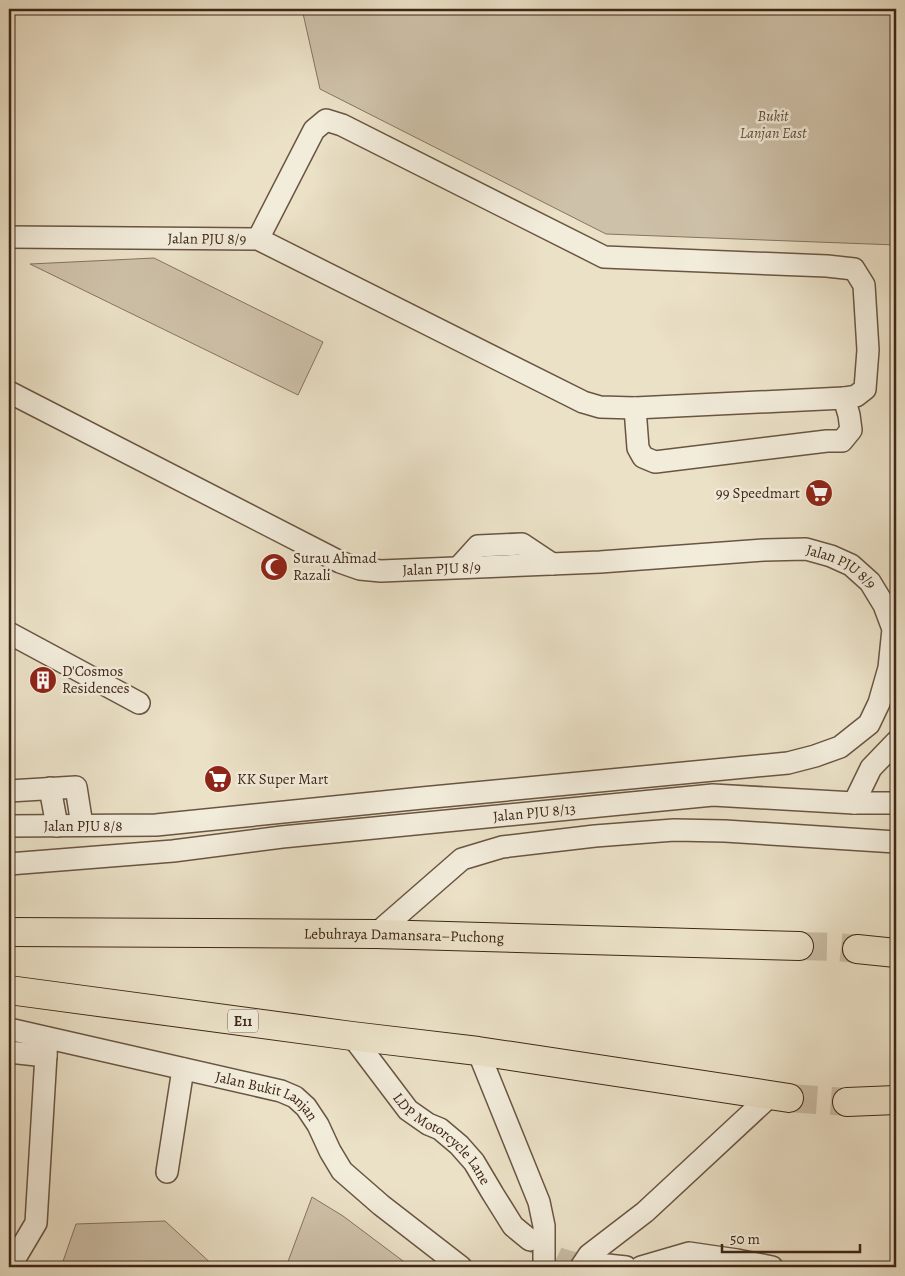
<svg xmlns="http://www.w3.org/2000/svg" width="905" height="1276" viewBox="0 0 905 1276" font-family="Alegreya,serif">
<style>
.green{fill:#cec1a9;stroke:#867460}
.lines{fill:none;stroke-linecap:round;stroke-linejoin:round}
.minor-tunnel{stroke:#c9bca4;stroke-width:21;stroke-dasharray:21 11;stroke-linecap:butt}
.highway-tunnel{stroke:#c9bca4;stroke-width:28;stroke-dasharray:28 14;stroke-linecap:butt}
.minor-casing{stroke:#6a5542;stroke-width:24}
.highway-casing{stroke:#3f2616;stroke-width:30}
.minor{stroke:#f2ecdb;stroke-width:21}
.highway{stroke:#ebe1c7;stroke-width:28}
.labels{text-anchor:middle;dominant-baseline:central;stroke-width:5;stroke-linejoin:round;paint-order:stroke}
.shield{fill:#f2ecdb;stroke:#756151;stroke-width:1}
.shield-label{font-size:14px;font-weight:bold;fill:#3f2616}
.park-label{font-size:15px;font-style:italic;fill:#634d3b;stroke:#f2ecdb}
.street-label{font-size:15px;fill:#3f2616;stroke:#f2ecdb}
.poi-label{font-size:15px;fill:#3f2616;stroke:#f2ecdb;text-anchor:start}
</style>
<rect width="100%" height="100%" fill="#ebe1c7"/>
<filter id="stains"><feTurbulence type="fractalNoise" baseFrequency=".004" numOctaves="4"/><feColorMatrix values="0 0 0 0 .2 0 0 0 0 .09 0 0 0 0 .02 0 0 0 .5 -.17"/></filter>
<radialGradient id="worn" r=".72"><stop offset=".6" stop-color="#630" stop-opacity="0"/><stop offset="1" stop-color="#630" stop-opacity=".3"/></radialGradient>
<g class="green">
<path d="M 302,9 L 896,9 L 896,245 L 606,234 L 320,89 Z"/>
<path d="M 154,258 L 323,342 L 298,395 L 30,264 Z"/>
<path d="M 312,1197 L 343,1216 L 411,1267 L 286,1267 Z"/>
<path d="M 165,1221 L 215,1267 L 61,1267 L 76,1224 Z"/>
</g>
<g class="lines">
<path class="minor-tunnel" d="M 530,1240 C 540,1247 551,1255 562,1259 C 574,1264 589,1264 602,1265"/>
<g class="highway-tunnel">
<path d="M 799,946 L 838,947 L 857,949"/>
<path d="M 789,1098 L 847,1102"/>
</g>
<g class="minor-casing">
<g id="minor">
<path id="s1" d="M 9,237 L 258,239 L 583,402 L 600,407 L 635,408 L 844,398 L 856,396 L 865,389 L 868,350 L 864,285 L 854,269 L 827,266 L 604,257 L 342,125 L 326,120 L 314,130 L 258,239"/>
<path id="s2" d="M 9,392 L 340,562 L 360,569 L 381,571 L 600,562 L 764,550 L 806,549 L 831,556 L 851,565 L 870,582 L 884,605 L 893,629 L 889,668 L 879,703 L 869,724 L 840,747 L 815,756 L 788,763 L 422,798 L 156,825 L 9,826"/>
<path d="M 635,408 L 638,448 L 643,457 L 655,462 L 827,441 L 842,441 L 851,430 L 849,415 L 844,398"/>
<path d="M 459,567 L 478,546 L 522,544 L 552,564"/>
<path d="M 9,633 L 139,703"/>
<path d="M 50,788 L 57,826"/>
<path d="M 9,791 L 76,787 L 82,825"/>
<path d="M 854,803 L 871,768 L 896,742"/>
<path id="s3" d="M 9,864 L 173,851 L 282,837 L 713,795 L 854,803 L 896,803"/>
<path d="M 376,934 L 462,859 L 502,847 L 595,836 L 674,830 L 725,831 L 896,842"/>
<path id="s4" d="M 9,1029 L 281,1091 L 295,1097 L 306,1107 L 318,1125 L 330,1151 L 342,1171 L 381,1205 L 461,1267"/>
<path id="s5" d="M 352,1036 L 408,1110 L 428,1124 L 440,1129 L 459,1145 L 474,1162 L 493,1194 L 513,1226 L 530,1240"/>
<path d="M 478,1051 L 539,1202 L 544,1226 L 544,1267"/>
<path d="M 9,1052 L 46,1056"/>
<path d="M 167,1172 L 183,1069"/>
<path d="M 9,1255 L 17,1255 L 36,1223 L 47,1038"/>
<path d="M 607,1265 L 626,1267"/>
<path d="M 581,1267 L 589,1255 L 645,1212 L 771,1095"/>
<path d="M 641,1267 L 689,1253 L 737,1260 L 772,1267"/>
</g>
</g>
<g class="highway-casing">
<g id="highway">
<path id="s6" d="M 9,932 L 376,934 L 799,946"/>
<path d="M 857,949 L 896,953"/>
<path d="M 9,990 L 352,1036 L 478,1051 L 789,1098"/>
<path d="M 847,1102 L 896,1100"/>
</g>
</g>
<use href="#minor" class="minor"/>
<use href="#highway" class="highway"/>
</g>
<defs>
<g id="supermarket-disc" transform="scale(1.4375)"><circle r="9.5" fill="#8f2418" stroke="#f2ecdb"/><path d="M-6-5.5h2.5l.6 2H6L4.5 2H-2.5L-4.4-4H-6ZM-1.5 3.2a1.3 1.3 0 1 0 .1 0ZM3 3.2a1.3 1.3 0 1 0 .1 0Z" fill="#fff"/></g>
<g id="mosque-disc" transform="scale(1.4375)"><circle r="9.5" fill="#8f2418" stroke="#f2ecdb"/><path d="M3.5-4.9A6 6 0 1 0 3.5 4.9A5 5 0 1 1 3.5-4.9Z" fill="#fff"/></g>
<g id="building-disc" transform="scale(1.4375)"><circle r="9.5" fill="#8f2418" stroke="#f2ecdb"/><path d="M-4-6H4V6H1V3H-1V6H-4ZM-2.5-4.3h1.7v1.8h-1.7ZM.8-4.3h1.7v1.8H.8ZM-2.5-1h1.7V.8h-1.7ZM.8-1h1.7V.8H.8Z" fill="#fff"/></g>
</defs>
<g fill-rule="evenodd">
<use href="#supermarket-disc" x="819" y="493"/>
<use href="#mosque-disc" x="274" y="567"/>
<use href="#building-disc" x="43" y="680"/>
<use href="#supermarket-disc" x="218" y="779"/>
</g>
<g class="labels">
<rect class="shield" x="228" y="1009.5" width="30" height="23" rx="4"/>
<g class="shield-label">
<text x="243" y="1021">E11</text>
</g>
<g class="park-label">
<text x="773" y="116">Bukit<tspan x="773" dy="17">Lanjan East</tspan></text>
</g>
<g class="street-label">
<text stroke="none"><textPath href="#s1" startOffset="198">Jalan PJU 8/9</textPath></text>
<text stroke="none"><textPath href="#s2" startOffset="475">Jalan PJU 8/9</textPath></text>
<text stroke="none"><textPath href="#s2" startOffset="880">Jalan PJU 8/9</textPath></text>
<text stroke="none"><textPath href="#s3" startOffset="528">Jalan PJU 8/13</textPath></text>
<text x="83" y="826">Jalan PJU 8/8</text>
<text stroke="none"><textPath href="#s6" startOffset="395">Lebuhraya Damansara–Puchong</textPath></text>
<text stroke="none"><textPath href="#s4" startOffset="268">Jalan Bukit Lanjan</textPath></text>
<text stroke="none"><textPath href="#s5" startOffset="138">LDP Motorcycle Lane</textPath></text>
</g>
<g class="poi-label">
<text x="800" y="493" text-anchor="end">99 Speedmart</text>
<text x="293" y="558">Surau Ahmad<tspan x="293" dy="17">Razali</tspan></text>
<text x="62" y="671">D'Cosmos<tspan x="62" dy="17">Residences</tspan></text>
<text x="237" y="779">KK Super Mart</text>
</g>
</g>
<rect width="905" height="1276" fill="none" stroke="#ebe1c7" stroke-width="30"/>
<rect x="10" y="10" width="885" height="1256" fill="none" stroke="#3f2616" stroke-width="2.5"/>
<rect x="15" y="15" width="875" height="1246" fill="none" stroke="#3f2616"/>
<path d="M722 1244v8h138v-8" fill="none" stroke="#3f2616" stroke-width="2.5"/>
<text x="730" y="1244" font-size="15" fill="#3f2616" stroke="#f2ecdb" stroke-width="4" paint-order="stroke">50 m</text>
<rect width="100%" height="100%" filter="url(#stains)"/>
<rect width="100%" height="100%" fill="url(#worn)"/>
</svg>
